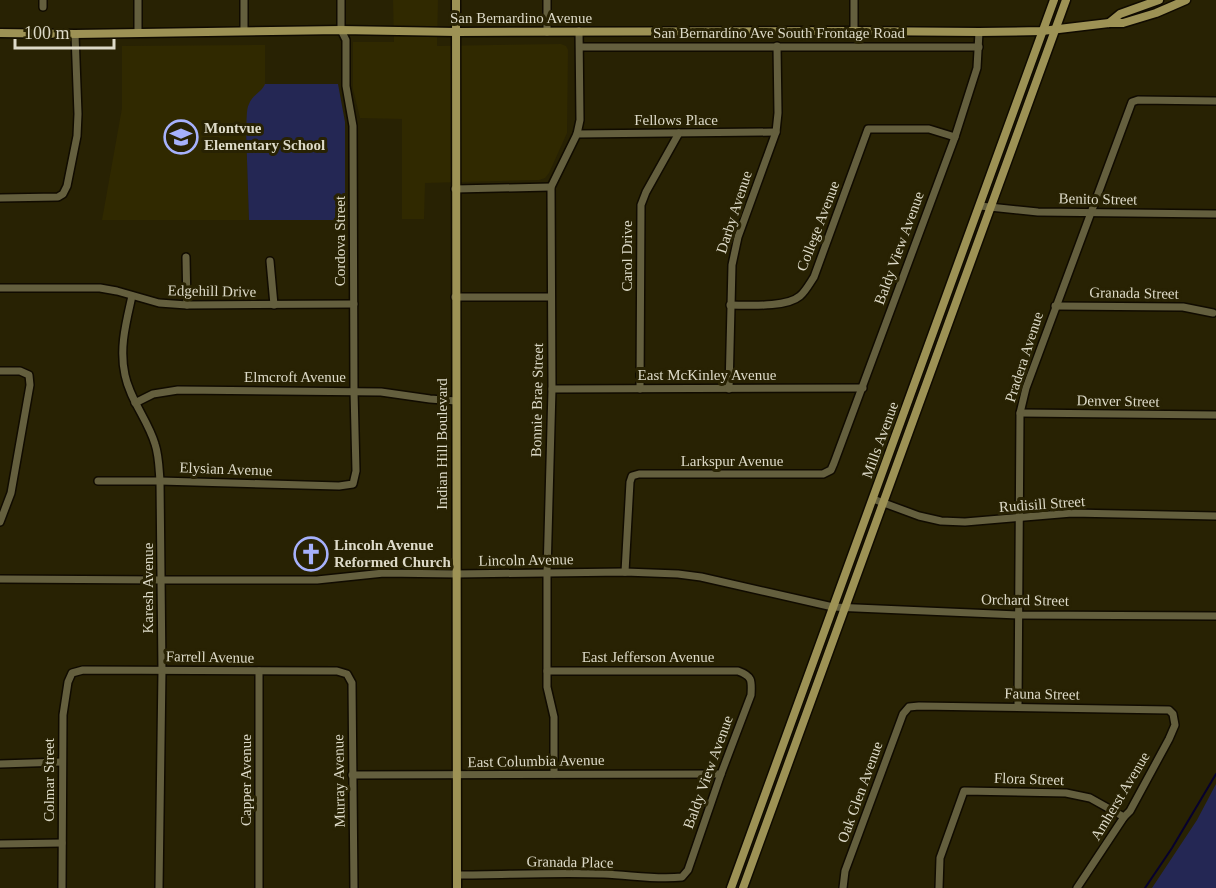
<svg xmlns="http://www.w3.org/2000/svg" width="1216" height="888" viewBox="0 0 1216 888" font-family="Georgia,serif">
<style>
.built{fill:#302900}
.green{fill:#242754}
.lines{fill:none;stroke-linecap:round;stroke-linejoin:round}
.stream{stroke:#07012e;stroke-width:2}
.minor-casing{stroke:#100b00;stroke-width:10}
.major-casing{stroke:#100b00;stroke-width:11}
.minor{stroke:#645f3e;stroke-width:7}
.major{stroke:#9d9255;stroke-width:8}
.labels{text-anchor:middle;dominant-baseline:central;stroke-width:6;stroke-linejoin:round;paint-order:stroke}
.street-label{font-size:15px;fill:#dddac8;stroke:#282203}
.poi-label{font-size:15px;font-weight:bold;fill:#dddac8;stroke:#282203;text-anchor:start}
</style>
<rect width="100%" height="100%" fill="#282203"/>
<g class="built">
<path d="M 393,0 L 438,0 L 437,46 L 561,44 L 566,46 L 568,50 L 567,133 L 549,173 L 545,178 L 539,180 L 425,183 L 424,219 L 402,219 L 402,119 L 360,118 L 353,89 L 353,42 L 394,42 Z"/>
<path d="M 265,45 L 265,87 L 251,100 L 248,108 L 248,120 L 246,130 L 249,220 L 102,220 L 122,108 L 122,46 Z"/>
</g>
<g class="green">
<path d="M 265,84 L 338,84 L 345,122 L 345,220 L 249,220 L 246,130 C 247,122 246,109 249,104 C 252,95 262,92 265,84 Z"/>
<path d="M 1216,784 L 1216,888 L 1152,888 L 1197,820 Z"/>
</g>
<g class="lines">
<path class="stream" d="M 1145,888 L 1172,848 L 1216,774"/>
<g class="minor-casing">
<g id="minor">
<path d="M 43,0 L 43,7"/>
<path d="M 138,0 L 138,32"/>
<path d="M 244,0 L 244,31"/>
<path d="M 547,0 L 547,32"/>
<path d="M 854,0 L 854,31"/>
<path d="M 580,47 L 979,47"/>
<path d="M 577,134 L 776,132"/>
<path d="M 455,189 L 551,187"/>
<path d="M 0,198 L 58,197 L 63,194 L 67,186 L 77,136 L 78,114 L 75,34"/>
<path d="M 980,206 L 1038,212 L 1216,214"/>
<path d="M 186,257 L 187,305"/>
<path d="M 270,261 L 274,305"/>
<path d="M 0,288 L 100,288 L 117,291 L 159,303 L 187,305 L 354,304"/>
<path d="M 132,296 C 126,323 119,348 125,375 C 130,400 148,420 155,444 C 159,456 159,469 160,481 L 162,670 L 159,888"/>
<path d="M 455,297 L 551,297"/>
<path d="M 730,305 C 747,305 786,308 800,296 C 805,292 810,283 814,277 L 868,129 L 929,129 L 955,137"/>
<path d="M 1055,306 L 1183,307 L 1213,313"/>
<path d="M 0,371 L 20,371 L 29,375 L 30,385 L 11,493 L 0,522"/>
<path d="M 552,389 L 863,388"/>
<path d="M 640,389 L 641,205 L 646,192 L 679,133"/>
<path d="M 729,389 L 732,265 L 738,237 L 776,132 L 778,113 L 777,46"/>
<path d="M 135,403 L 153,394 L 178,390 L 381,392 L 430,399 L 456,401"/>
<path d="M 1020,413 L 1216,415"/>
<path d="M 98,481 L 160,481 L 339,486 L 353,484 L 356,471 L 354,391 L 353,126 L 346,86 L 346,40 L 341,30 L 341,0"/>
<path d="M 873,499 L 919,516 L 941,521 L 965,522 L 1072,513 L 1216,516"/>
<path d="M 625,572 L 630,482 L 632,476 L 639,474 L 823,474 L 831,470 L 834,463 L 955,137 L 977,68 L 979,32"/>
<path d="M 0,579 L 162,580 L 317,580 L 384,573 L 456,574 L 625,572 L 678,574 L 701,577 L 833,607 L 1019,615 L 1216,616"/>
<path d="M 259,671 L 259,888"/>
<path d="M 1018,707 L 1020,413 L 1026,388 L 1132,102 L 1138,100 L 1216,101"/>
<path d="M 0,764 L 62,762"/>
<path d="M 554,774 L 554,717 L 547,687 L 547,573 L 552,389 L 551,187 L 577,134 L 580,120 L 579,31"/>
<path d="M 352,775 L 721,774"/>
<path d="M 0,844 L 62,843"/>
<path d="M 457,875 C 506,875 555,872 604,874 C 631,875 656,880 682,877 L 688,870 L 721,774 L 751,695 C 752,680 752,676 738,671 L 547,671"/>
<path d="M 62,888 L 63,715 L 68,682 L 72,673 L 83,670 L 337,671 L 347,674 L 352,683 L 354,888"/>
<path d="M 843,888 L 845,871 L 903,714 L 909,707 L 919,706 L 1169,710 L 1173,714 L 1175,725 L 1169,739 L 1130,811 L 1124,817 L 1077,888"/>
<path d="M 939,888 L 940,858 L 964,791 L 1066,793 L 1090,798 L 1124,817"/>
</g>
</g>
<g class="major-casing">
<g id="major">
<path d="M 456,0 L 457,888"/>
<path d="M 1109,23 L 1120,14 L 1159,0"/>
<path d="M 0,33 L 75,34 L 341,30 L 456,32 L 854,31 L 979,32 L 1042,31 L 1109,23 L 1123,23 L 1156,13 L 1186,0"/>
<path d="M 731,888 L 1054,0"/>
<path d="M 743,888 L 1066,0"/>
</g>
</g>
<use href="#minor" class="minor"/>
<use href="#major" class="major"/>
</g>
<defs>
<g id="school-ring" transform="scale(1.725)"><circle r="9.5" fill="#282203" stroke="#a6b1fc" stroke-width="1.5"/><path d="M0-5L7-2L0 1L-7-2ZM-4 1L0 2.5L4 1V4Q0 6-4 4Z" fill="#a6b1fc"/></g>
<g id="church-ring" transform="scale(1.725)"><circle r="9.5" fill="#282203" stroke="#a6b1fc" stroke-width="1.5"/><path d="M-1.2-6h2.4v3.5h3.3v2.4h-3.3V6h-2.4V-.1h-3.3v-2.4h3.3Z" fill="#a6b1fc"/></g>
</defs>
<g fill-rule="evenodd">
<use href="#school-ring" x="181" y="137"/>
<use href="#church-ring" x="311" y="554"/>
</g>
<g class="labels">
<g class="street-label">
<text x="521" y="18">San Bernardino Avenue</text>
<text x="779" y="33">San Bernardino Ave South Frontage Road</text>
<text x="676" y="120">Fellows Place</text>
<text transform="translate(1098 199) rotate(1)">Benito Street</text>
<text transform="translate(734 212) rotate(-72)">Darby Avenue</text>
<text transform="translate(818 226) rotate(-69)">College Avenue</text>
<text transform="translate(340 241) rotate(-90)">Cordova Street</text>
<text transform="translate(899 248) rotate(-70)">Baldy View Avenue</text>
<text transform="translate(627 256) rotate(-90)">Carol Drive</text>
<text transform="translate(212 291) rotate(1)">Edgehill Drive</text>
<text transform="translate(1134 293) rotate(1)">Granada Street</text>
<text transform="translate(1024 357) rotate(-72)">Pradera Avenue</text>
<text x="707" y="375">East McKinley Avenue</text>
<text x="295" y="377">Elmcroft Avenue</text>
<text transform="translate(537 400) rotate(-89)">Bonnie Brae Street</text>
<text transform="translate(1118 401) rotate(1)">Denver Street</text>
<text transform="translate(880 440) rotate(-70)">Mills Avenue</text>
<text transform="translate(442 444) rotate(-90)">Indian Hill Boulevard</text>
<text x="732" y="461">Larkspur Avenue</text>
<text transform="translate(226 469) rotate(2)">Elysian Avenue</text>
<text transform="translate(1042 504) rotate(-4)">Rudisill Street</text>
<text transform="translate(526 560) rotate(-1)">Lincoln Avenue</text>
<text transform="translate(148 588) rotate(-90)">Karesh Avenue</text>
<text transform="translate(1025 600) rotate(1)">Orchard Street</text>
<text transform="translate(210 657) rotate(1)">Farrell Avenue</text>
<text x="648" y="657">East Jefferson Avenue</text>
<text transform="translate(1042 694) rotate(1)">Fauna Street</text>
<text transform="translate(536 761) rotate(-1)">East Columbia Avenue</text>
<text transform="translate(708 772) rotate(-70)">Baldy View Avenue</text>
<text transform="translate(1029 779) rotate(2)">Flora Street</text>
<text transform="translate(49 780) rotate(-90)">Colmar Street</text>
<text transform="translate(246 780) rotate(-90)">Capper Avenue</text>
<text transform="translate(339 781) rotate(-91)">Murray Avenue</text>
<text transform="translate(860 792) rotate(-70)">Oak Glen Avenue</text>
<text transform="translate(1120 796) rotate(-59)">Amherst Avenue</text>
<text transform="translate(570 862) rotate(1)">Granada Place</text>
</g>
<g class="poi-label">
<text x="204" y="128">Montvue<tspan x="204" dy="17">Elementary School</tspan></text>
<text x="334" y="545">Lincoln Avenue<tspan x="334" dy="17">Reformed Church</tspan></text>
</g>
</g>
<path d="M15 39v9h99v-9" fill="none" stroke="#dddac8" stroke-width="3"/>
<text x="24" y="39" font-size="18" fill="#dddac8" stroke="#282203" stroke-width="4.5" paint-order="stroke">100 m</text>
</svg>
